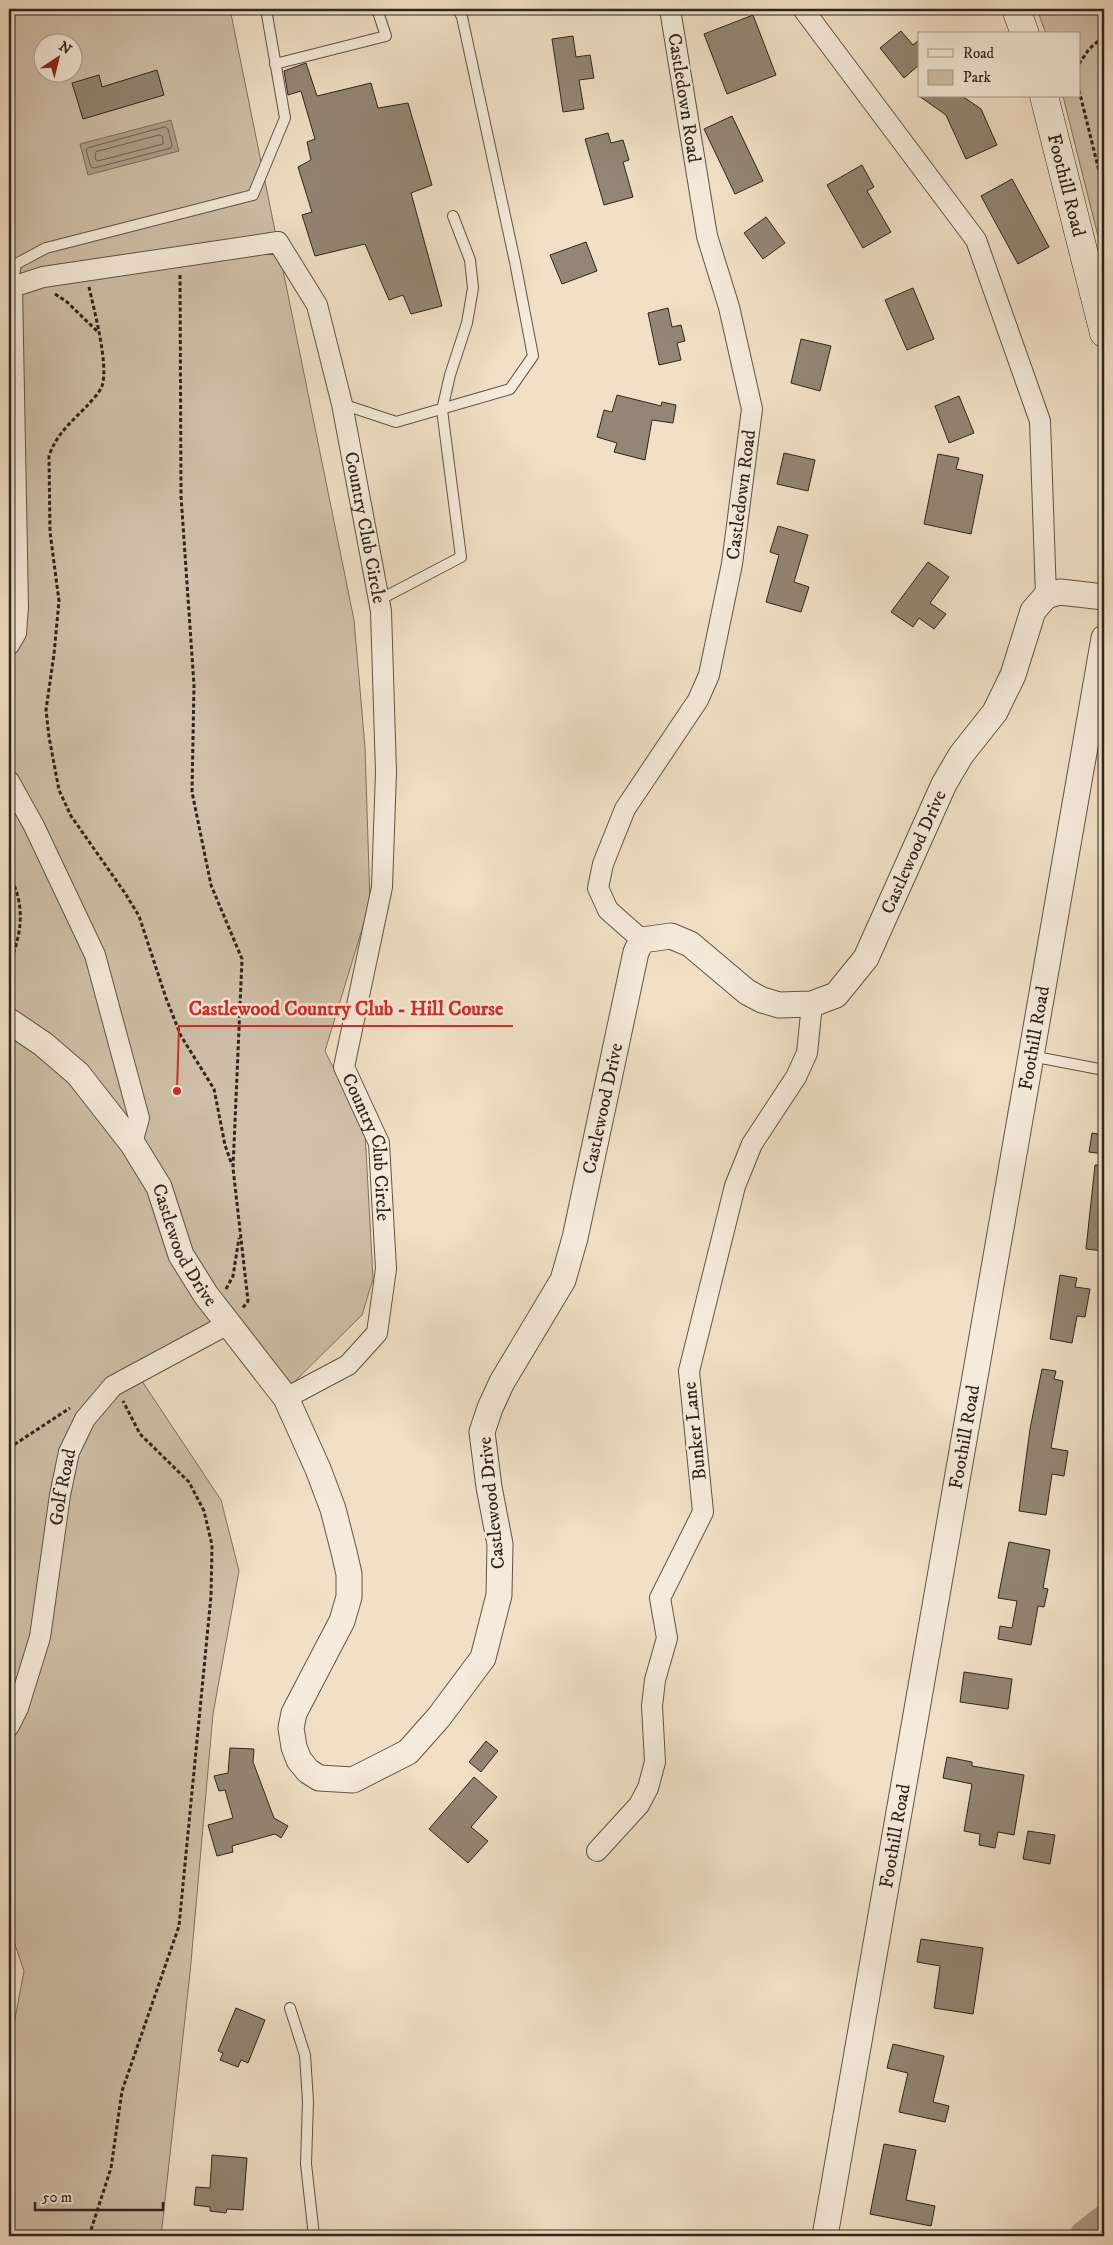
<svg xmlns="http://www.w3.org/2000/svg" width="1113" height="2245" viewBox="0 0 1113 2245" font-family="'IM FELL DW Pica',serif">
<style>
.green{fill:#d0c0aa;stroke:#7f7263;fill-rule:evenodd}
.water{fill:#afa08d;stroke:#7b6f60}
.lines{fill:none;stroke-linecap:round;stroke-linejoin:round}
.shore{stroke:#6e6254;stroke-width:1}
.river{stroke:#afa08d;stroke-width:31}
.building{fill:#938675;stroke:#2e251c}
.service-casing{stroke:#5f5447;stroke-width:12}
.minor-casing{stroke:#5f5447;stroke-width:22}
.tertiary-casing{stroke:#5f5447;stroke-width:27}
.secondary-casing{stroke:#2e251c;stroke-width:29}
.path{stroke:#2e251c;stroke-width:3;stroke-dasharray:4 2.5;stroke-linecap:butt}
.service{stroke:#f6ebdb;stroke-width:10}
.minor{stroke:#f6ebdb;stroke-width:20}
.tertiary{stroke:#f6ebdb;stroke-width:25}
.secondary{stroke:#f6ebdb;stroke-width:28}
.labels{text-anchor:middle;dominant-baseline:central;stroke-width:5;stroke-linejoin:round;paint-order:stroke}
.street-label{font-size:19px;fill:#2e251c;stroke:#f6ebdb}
.leader{fill:none;stroke:#d62828;stroke-width:2}
.callout-dot{fill:#d62828;stroke:#f6ebdb;stroke-width:2}
.callout-label{font-size:20px;text-anchor:middle;font-weight:bold;fill:#d62828;stroke:#f6ebdb;stroke-width:5;stroke-linejoin:round;paint-order:stroke}
</style>
<rect width="100%" height="100%" fill="#f1e0c7"/>
<filter id="stains"><feTurbulence type="fractalNoise" baseFrequency=".004" numOctaves="4"/><feColorMatrix values="0 0 0 0 .2 0 0 0 0 .09 0 0 0 0 .02 0 0 0 .5 -.17"/></filter>
<radialGradient id="worn" r=".72"><stop offset=".6" stop-color="#630" stop-opacity="0"/><stop offset="1" stop-color="#630" stop-opacity=".3"/></radialGradient>
<g class="green">
<path d="M 9,9 L 230,9 L 354,620 L 365,747 L 370,903 L 325,1051 L 365,1132 L 373,1279 L 362,1315 L 286,1390 L 231,1310 L 134,1369 L 221,1500 L 239,1571 L 213,1714 L 190,1973 L 161,2236 L 9,2236 L 9,2050 L 24,1971 L 9,1927 ZM 42,42 L 72,42 L 72,72 L 42,72 Z"/>
<path d="M 1037,9 L 1104,9 L 1104,260 L 1063,96 L 1079,96 L 1079,34 L 1046,34 Z"/>
</g>
<path class="water" d="M 171,120 L 179,151 L 88,175 L 80,144 Z"/>
<g class="lines">
<g class="shore">
<path d="M 165,127 L 168,129 L 172,145 L 171,148 L 94,168 L 91,167 L 86,150 L 88,148 Z"/>
<path d="M 160,135 L 163,137 L 163,144 L 98,161 L 95,159 L 96,152 Z"/>
</g>
<path class="river" d="M 1085,2236 L 1104,2221"/>
</g>
<g class="building">
<path d="M 753,15 L 776,75 L 727,94 L 704,34 Z"/>
<path d="M 901,31 L 913,45 L 919,40 L 919,65 L 904,78 L 880,48 Z"/>
<path d="M 573,36 L 576,57 L 590,55 L 594,78 L 579,80 L 584,109 L 563,112 L 552,39 Z"/>
<path d="M 306,63 L 317,96 L 371,83 L 378,108 L 408,103 L 432,185 L 411,193 L 442,306 L 411,314 L 403,295 L 389,300 L 365,244 L 315,256 L 302,215 L 312,212 L 298,167 L 311,160 L 307,142 L 315,139 L 301,91 L 288,95 L 284,71 Z"/>
<path d="M 157,70 L 164,95 L 83,119 L 72,83 L 99,75 L 102,87 Z"/>
<path d="M 919,96 L 962,96 L 981,109 L 997,145 L 966,159 L 946,115 Z"/>
<path d="M 732,116 L 763,181 L 735,194 L 704,129 Z"/>
<path d="M 608,133 L 611,143 L 623,140 L 629,160 L 623,162 L 633,197 L 604,205 L 585,139 Z"/>
<path d="M 862,165 L 874,187 L 867,191 L 891,232 L 863,248 L 827,185 Z"/>
<path d="M 1012,179 L 1049,247 L 1018,264 L 981,196 Z"/>
<path d="M 766,217 L 785,243 L 763,259 L 744,233 Z"/>
<path d="M 586,242 L 597,271 L 562,284 L 550,255 Z"/>
<path d="M 913,288 L 934,339 L 907,350 L 885,300 Z"/>
<path d="M 668,308 L 672,327 L 681,325 L 685,341 L 677,343 L 681,360 L 659,365 L 648,313 Z"/>
<path d="M 801,339 L 831,346 L 820,391 L 791,383 Z"/>
<path d="M 617,395 L 661,406 L 662,402 L 676,405 L 673,423 L 652,420 L 645,460 L 614,452 L 617,443 L 597,437 L 604,410 L 612,412 Z"/>
<path d="M 959,396 L 974,433 L 949,443 L 935,406 Z"/>
<path d="M 784,453 L 815,460 L 808,491 L 777,484 Z"/>
<path d="M 938,454 L 959,458 L 956,469 L 983,475 L 971,534 L 924,524 Z"/>
<path d="M 778,526 L 808,535 L 794,582 L 809,587 L 801,612 L 766,602 L 779,555 L 770,552 Z"/>
<path d="M 928,562 L 949,577 L 930,603 L 946,614 L 934,629 L 919,618 L 913,627 L 891,612 Z"/>
<path d="M 1092,1133 L 1104,1135 L 1104,1154 L 1089,1152 Z"/>
<path d="M 1095,1165 L 1104,1165 L 1104,1251 L 1086,1249 Z"/>
<path d="M 1060,1275 L 1077,1278 L 1075,1287 L 1090,1289 L 1085,1317 L 1077,1316 L 1072,1343 L 1050,1339 Z"/>
<path d="M 1042,1369 L 1056,1371 L 1054,1379 L 1063,1381 L 1051,1448 L 1068,1451 L 1064,1476 L 1052,1474 L 1046,1515 L 1019,1511 L 1030,1429 Z"/>
<path d="M 1009,1542 L 1050,1550 L 1043,1588 L 1048,1589 L 1044,1607 L 1038,1606 L 1031,1645 L 998,1639 L 1000,1626 L 1012,1628 L 1017,1601 L 998,1598 Z"/>
<path d="M 964,1672 L 1012,1679 L 1008,1709 L 960,1702 Z"/>
<path d="M 486,1741 L 498,1751 L 481,1772 L 469,1762 Z"/>
<path d="M 230,1748 L 254,1749 L 253,1762 L 274,1818 L 288,1826 L 281,1838 L 275,1834 L 232,1846 L 233,1852 L 217,1856 L 208,1825 L 233,1818 L 225,1790 L 219,1791 L 214,1776 L 228,1773 Z"/>
<path d="M 947,1757 L 972,1762 L 972,1766 L 1024,1775 L 1014,1835 L 998,1832 L 995,1848 L 979,1845 L 980,1834 L 964,1831 L 972,1784 L 943,1778 Z"/>
<path d="M 474,1777 L 497,1797 L 471,1827 L 488,1841 L 468,1863 L 429,1829 Z"/>
<path d="M 1028,1831 L 1055,1835 L 1050,1864 L 1023,1859 Z"/>
<path d="M 921,1939 L 983,1948 L 973,2014 L 934,2008 L 940,1966 L 917,1962 Z"/>
<path d="M 236,2008 L 265,2020 L 248,2063 L 241,2060 L 238,2067 L 220,2060 L 223,2053 L 218,2051 Z"/>
<path d="M 893,2044 L 944,2056 L 933,2102 L 949,2106 L 945,2122 L 899,2112 L 908,2073 L 887,2068 Z"/>
<path d="M 884,2144 L 916,2150 L 906,2200 L 935,2206 L 931,2226 L 870,2214 Z"/>
<path d="M 212,2155 L 247,2158 L 243,2210 L 227,2209 L 226,2213 L 210,2211 L 210,2207 L 194,2205 L 196,2187 L 210,2188 Z"/>
</g>
<g class="lines">
<g class="service-casing">
<g id="service">
<path d="M 275,64 L 386,36 L 377,9"/>
<path d="M 12,287 L 16,264 L 46,248 L 253,195 L 285,118 L 266,9"/>
<path d="M 342,404 L 396,422 L 510,389 L 533,356 L 515,262 L 462,17 L 458,9"/>
<path d="M 379,600 L 461,557 L 442,410 L 450,375 L 467,323 L 473,288 L 470,260 L 453,216"/>
<path d="M 1031,1056 L 1104,1070"/>
<path d="M 290,2008 L 305,2055 L 308,2101 L 306,2164 L 314,2236"/>
</g>
</g>
<g class="minor-casing">
<g id="minor">
<path d="M 803,9 L 976,240 L 1040,421 L 1046,596"/>
<path id="s1" d="M 9,645 L 16,633 L 18,607 L 12,287 L 43,277 L 278,242 L 317,305 L 342,404 L 381,611 L 386,772 L 382,887 L 344,1067 L 379,1143 L 386,1269 L 377,1333 L 348,1365 L 286,1398"/>
<path d="M 9,781 L 34,826 L 95,955 L 139,1118 L 132,1143"/>
<path id="s2" d="M 642,940 L 608,910 L 598,888 L 603,864 L 625,809 L 698,700 L 709,675 L 732,564 L 752,409 L 729,307 L 707,236 L 670,9"/>
<path id="s3" d="M 9,1726 L 18,1708 L 40,1637 L 60,1495 L 69,1452 L 85,1419 L 113,1386 L 228,1324"/>
<path d="M 597,1851 L 639,1805 L 648,1788 L 655,1762 L 652,1706 L 655,1680 L 667,1638 L 660,1598 L 703,1512 L 689,1371 L 735,1186 L 752,1144 L 796,1077 L 807,1053 L 812,1004"/>
</g>
</g>
<g class="tertiary-casing">
<g id="tertiary">
<path id="s4" d="M 9,1021 L 43,1044 L 78,1074 L 132,1143 L 159,1187 L 181,1255 L 206,1295 L 286,1398 L 318,1469 L 333,1509 L 344,1552 L 349,1574 L 349,1597 L 342,1621 L 294,1713 L 291,1728 L 294,1747 L 299,1760 L 308,1771 L 319,1778 L 353,1780 L 408,1752 L 439,1717 L 483,1658 L 499,1595 L 500,1544 L 489,1487 L 482,1432 L 490,1408 L 502,1382 L 563,1280 L 575,1238 L 636,952 L 642,940 L 671,936 L 690,944 L 747,992 L 762,1000 L 779,1005 L 812,1004 L 836,995 L 866,958 L 944,784 L 961,755 L 995,712 L 1013,675 L 1033,611 L 1046,596 L 1060,592 L 1104,597"/>
<path id="s5" d="M 825,2236 L 1104,638"/>
</g>
</g>
<g class="secondary-casing">
<g id="secondary">
<path d="M 1016,9 L 1025,34"/>
<path id="s6" d="M 1044,96 L 1104,333"/>
</g>
</g>
<g class="path">
<path d="M 1079,64 L 1089,49 L 1104,36"/>
<path d="M 1079,90 L 1104,191"/>
<path d="M 180,275 L 181,496 L 194,685 L 192,792 L 211,885 L 242,959 L 233,1168 L 248,1301 L 242,1309"/>
<path d="M 89,287 C 94,310 109,365 102,386 C 99,394 91,401 86,407 C 71,422 56,435 49,456 L 50,532 L 59,601 L 54,654 L 46,710 L 49,737 L 59,790 L 71,816 L 125,893 L 139,916 L 166,998 L 181,1036 L 214,1089 L 225,1145 L 232,1165"/>
<path d="M 55,294 L 67,302 L 97,331"/>
<path d="M 9,874 C 26,906 22,933 9,965"/>
<path d="M 226,1289 L 233,1276 L 239,1238"/>
<path d="M 9,1448 L 70,1408"/>
<path d="M 89,2236 L 111,2168 L 122,2091 L 179,1926 L 211,1596 L 212,1545 L 204,1511 L 189,1482 L 140,1434 L 123,1401"/>
</g>
<use href="#service" class="service"/>
<use href="#minor" class="minor"/>
<use href="#tertiary" class="tertiary"/>
<use href="#secondary" class="secondary"/>
</g>
<g class="labels">
<g class="street-label">
<text transform="translate(684 98) rotate(81)">Castledown Road</text>
<text stroke="none"><textPath href="#s6" startOffset="92">Foothill Road</textPath></text>
<text stroke="none"><textPath href="#s2" startOffset="495">Castledown Road</textPath></text>
<text stroke="none"><textPath href="#s1" startOffset="932">Country Club Circle</textPath></text>
<text stroke="none"><textPath href="#s4" startOffset="2240">Castlewood Drive</textPath></text>
<text stroke="none"><textPath href="#s5" startOffset="1216">Foothill Road</textPath></text>
<text stroke="none"><textPath href="#s4" startOffset="1685">Castlewood Drive</textPath></text>
<text stroke="none"><textPath href="#s1" startOffset="1562">Country Club Circle</textPath></text>
<text stroke="none"><textPath href="#s4" startOffset="290">Castlewood Drive</textPath></text>
<text transform="translate(695 1431) rotate(-96)">Bunker Lane</text>
<text stroke="none"><textPath href="#s5" startOffset="811">Foothill Road</textPath></text>
<text stroke="none"><textPath href="#s3" startOffset="246">Golf Road</textPath></text>
<text transform="translate(492 1503) rotate(-96)">Castlewood Drive</text>
<text stroke="none"><textPath href="#s5" startOffset="406">Foothill Road</textPath></text>
</g>
</g>
<path class="leader" d="M177 1091L179 1026H513"/>
<circle class="callout-dot" cx="177" cy="1091" r="5"/>
<g class="callout-label">
<text x="346" y="1015">Castlewood Country Club - Hill Course</text>
</g>
<rect width="1113" height="2245" fill="none" stroke="#f1e0c7" stroke-width="30"/>
<rect x="10" y="10" width="1093" height="2225" fill="none" stroke="#2e251c" stroke-width="2.5"/>
<rect x="15" y="15" width="1083" height="2215" fill="none" stroke="#2e251c"/>
<rect x="918" y="32" width="162" height="65" fill="#f6ebdb" stroke="#a69c8f"/>
<rect x="928" y="49" width="25" height="8" fill="#f6ebdb" stroke="#a69c8f"/>
<text x="963" y="58" font-size="15" fill="#2e251c">Road</text>
<rect x="928" y="70" width="25" height="15" fill="#d0c0aa" stroke="#a69c8f"/>
<text x="963" y="82" font-size="15" fill="#2e251c">Park</text>
<g transform="translate(58 58) rotate(35)"><circle r="24" fill="#f6ebdb" stroke="#a69c8f"/>
<path d="M0-4L9 19L0 12L-9 19Z" fill="#8f2418"/>
<text y="-8" font-size="14" font-weight="bold" text-anchor="middle" fill="#2e251c">N</text>
</g>
<path d="M35 2202v8h128v-8" fill="none" stroke="#2e251c" stroke-width="2.5"/>
<text x="42" y="2202" font-size="15" fill="#2e251c" stroke="#f6ebdb" stroke-width="4" paint-order="stroke">50 m</text>
<rect width="100%" height="100%" filter="url(#stains)"/>
<rect width="100%" height="100%" fill="url(#worn)"/>
</svg>
